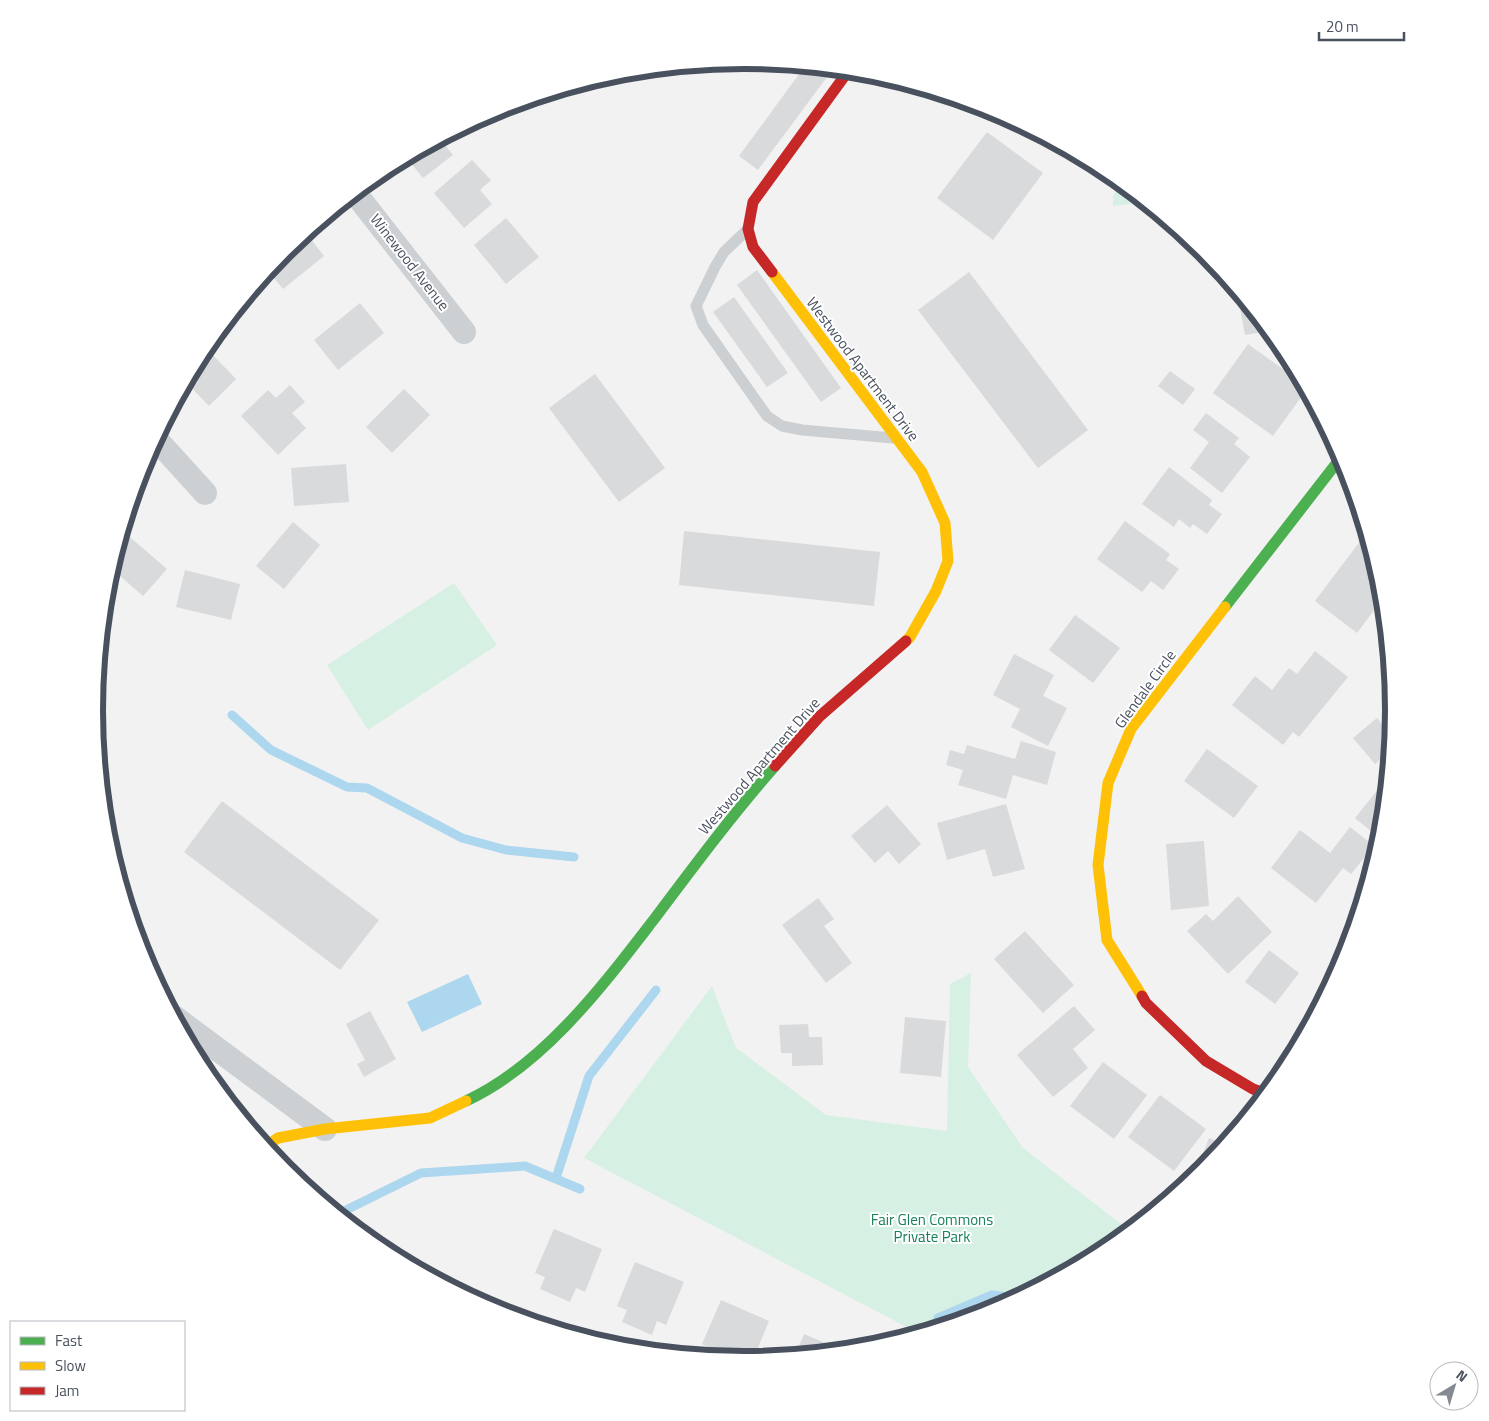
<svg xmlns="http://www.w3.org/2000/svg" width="1489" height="1421" viewBox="0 0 1489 1421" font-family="'Titillium Web',sans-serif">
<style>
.green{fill:#d7f0e4}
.water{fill:#add7ee}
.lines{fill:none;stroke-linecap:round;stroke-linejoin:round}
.stream{stroke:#add7ee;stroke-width:9}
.building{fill:#d9dadc}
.lane{stroke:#cdd0d3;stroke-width:11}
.street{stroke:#cdd0d3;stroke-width:24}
.fast{stroke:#4caf50;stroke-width:11}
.slow{stroke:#ffc107;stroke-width:11}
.jam{stroke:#c62828;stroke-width:11}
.labels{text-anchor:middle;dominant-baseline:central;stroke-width:4;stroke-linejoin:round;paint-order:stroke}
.street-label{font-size:15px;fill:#49515f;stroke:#fff}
.park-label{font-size:15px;fill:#18815a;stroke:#fff}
.rim{fill:none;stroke:#49515f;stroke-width:6}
</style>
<rect width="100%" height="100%" fill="#f2f2f2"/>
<g class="green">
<path d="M 1121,182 L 1146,202 L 1113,206 L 1113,196 Z"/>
<path d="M 454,583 L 497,645 L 368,730 L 327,665 Z"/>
<path d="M 971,973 L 968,1067 L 1023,1148 L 1130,1231 L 1106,1252 L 993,1312 L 920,1334 L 584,1158 L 712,986 L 736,1048 L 826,1115 L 947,1131 L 950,984 Z"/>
</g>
<path class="water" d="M 468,974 L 482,1004 L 422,1032 L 407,1002 Z"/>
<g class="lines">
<g class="stream">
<path d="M 232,715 L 271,750 L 347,787 L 367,788 L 462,838 L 506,850 L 574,857"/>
<path d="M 556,1178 L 589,1076 L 656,990"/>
<path d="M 338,1214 L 421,1173 L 525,1166 L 580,1189"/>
<path d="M 938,1318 L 992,1295 L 1018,1298"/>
</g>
</g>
<g class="building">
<path d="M 805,66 L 833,69 L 758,170 L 739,156 Z"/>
<path d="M 987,132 L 1043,173 L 993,240 L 937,198 Z"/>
<path d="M 440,139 L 453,155 L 423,178 L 406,157 Z"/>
<path d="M 472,160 L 491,180 L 480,190 L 492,204 L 464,228 L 434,193 Z"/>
<path d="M 506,218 L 539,257 L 506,284 L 474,245 Z"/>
<path d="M 306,233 L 324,256 L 283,289 L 268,271 L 285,250 Z"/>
<path d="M 757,270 L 841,388 L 821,402 L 737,285 Z"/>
<path d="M 969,272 L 1088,430 L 1038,468 L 918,310 Z"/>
<path d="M 734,297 L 788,373 L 767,387 L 713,312 Z"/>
<path d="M 1247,302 L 1270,331 L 1245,335 L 1239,303 Z"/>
<path d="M 360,303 L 384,333 L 338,370 L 314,340 Z"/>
<path d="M 1248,344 L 1304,384 L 1307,389 L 1273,436 L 1213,393 Z"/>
<path d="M 205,347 L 236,379 L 209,406 L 186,382 Z"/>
<path d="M 1170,371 L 1195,389 L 1183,405 L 1158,386 Z"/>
<path d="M 595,374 L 665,468 L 619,502 L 549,408 Z"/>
<path d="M 290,385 L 305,402 L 292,413 L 306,428 L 278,455 L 241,416 L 268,390 L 276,398 Z"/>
<path d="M 404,389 L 430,415 L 392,453 L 366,427 Z"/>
<path d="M 1206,413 L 1239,438 L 1234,444 L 1250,457 L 1222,493 L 1190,468 L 1209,442 L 1193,430 Z"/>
<path d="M 346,464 L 349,502 L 294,506 L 291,468 Z"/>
<path d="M 1169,467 L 1212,500 L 1209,505 L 1222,514 L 1207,534 L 1193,524 L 1190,528 L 1179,519 L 1174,527 L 1142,504 Z"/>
<path d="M 1125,521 L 1170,554 L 1166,560 L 1179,569 L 1163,590 L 1151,581 L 1142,592 L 1097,559 Z"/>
<path d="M 293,522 L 320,545 L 284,589 L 256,566 Z"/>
<path d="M 684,531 L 880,552 L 874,606 L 679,585 Z"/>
<path d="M 124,532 L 167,569 L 143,596 L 111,568 Z"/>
<path d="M 1367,532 L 1383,584 L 1384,597 L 1357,633 L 1315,601 Z"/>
<path d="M 185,570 L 240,584 L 231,620 L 176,607 Z"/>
<path d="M 1075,615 L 1120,648 L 1093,683 L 1049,650 Z"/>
<path d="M 1315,651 L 1348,677 L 1299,737 L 1293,732 L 1283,745 L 1232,705 L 1255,676 L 1272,690 L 1289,668 L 1297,674 Z"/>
<path d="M 1014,654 L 1054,675 L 1043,696 L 1067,708 L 1048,746 L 1011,727 L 1020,709 L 993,695 Z"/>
<path d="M 1377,718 L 1392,736 L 1391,751 L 1375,764 L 1353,738 Z"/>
<path d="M 1021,741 L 1056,752 L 1047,785 L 1013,775 L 1006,799 L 958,785 L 963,770 L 946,765 L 950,750 L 964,754 L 967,745 L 1015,759 Z"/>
<path d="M 1207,749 L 1258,786 L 1234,818 L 1184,781 Z"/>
<path d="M 1388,777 L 1382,838 L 1382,840 L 1355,818 Z"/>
<path d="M 222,801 L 379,920 L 340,970 L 184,852 Z"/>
<path d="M 1006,804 L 1025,869 L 993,877 L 985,849 L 947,860 L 937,823 Z"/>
<path d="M 887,805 L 921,844 L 899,864 L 888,851 L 875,863 L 851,836 Z"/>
<path d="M 1350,827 L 1374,846 L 1351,874 L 1343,868 L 1316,903 L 1271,868 L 1300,830 L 1330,853 Z"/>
<path d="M 1204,841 L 1209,906 L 1171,910 L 1166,844 Z"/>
<path d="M 1238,896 L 1272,932 L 1228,974 L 1187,931 L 1206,914 L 1213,921 Z"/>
<path d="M 818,898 L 834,919 L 824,926 L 852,963 L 826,983 L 782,925 Z"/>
<path d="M 1025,931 L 1074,985 L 1043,1013 L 994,959 Z"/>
<path d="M 1269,950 L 1299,973 L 1275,1004 L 1245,982 Z"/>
<path d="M 1074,1006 L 1095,1030 L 1073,1049 L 1088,1068 L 1053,1097 L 1017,1055 Z"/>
<path d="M 370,1011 L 396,1059 L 364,1077 L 357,1064 L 365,1060 L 346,1024 Z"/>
<path d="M 905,1017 L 946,1021 L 941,1077 L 900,1073 Z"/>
<path d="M 808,1024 L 809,1037 L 822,1037 L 823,1065 L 792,1066 L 792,1053 L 781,1053 L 779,1025 Z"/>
<path d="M 193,1051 L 212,1066 L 205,1074 L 203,1072 Z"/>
<path d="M 1103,1062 L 1147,1095 L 1114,1139 L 1070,1106 Z"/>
<path d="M 1160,1095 L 1206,1129 L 1174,1171 L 1128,1137 Z"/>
<path d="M 1209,1138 L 1226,1145 L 1204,1171 L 1197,1169 Z"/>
<path d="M 554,1229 L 602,1249 L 585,1292 L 576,1288 L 570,1302 L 540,1289 L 545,1277 L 535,1273 Z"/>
<path d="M 635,1262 L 684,1282 L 666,1325 L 657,1321 L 652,1335 L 622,1322 L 627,1310 L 617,1306 Z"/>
<path d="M 721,1300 L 769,1321 L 753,1360 L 743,1359 L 742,1361 L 708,1357 L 712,1349 L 702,1344 Z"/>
<path d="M 804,1334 L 844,1351 L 795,1356 Z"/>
</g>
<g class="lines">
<path class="lane" d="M 747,230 L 724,252 L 715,267 L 696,306 L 703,325 L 767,416 L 782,426 L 802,430 L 893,438"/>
<g class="street">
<path d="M 355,193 L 464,332"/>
<path d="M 156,439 L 205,493"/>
<path d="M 174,1017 L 325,1129"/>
</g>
<g class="fast">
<path d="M 1225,607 L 1342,456"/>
<path d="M 466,1101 C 544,1065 604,984 655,918 C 694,866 732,815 775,766"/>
</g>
<g class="slow">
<path d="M 772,272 L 922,472 L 945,523 L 948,561 L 936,591 L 910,637 L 906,641"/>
<path d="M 1142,996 L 1107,940 L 1098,865 L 1108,783 L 1131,729 L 1225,607"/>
<path d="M 265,1147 L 278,1138 L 325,1129 L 430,1118 L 466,1101"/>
</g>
<g class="jam">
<path d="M 772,272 L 753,247 L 748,229 L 753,202 L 849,70"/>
<path d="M 775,766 L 820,716 L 906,641"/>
<path d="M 1142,996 L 1146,1003 L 1206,1061 L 1253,1089 L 1267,1094"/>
</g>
</g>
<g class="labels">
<g class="street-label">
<text transform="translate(410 262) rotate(52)">Winewood Avenue</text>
<text transform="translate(863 369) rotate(53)">Westwood Apartment Drive</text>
<text transform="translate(1145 689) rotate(-54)">Glendale Circle</text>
<text transform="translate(759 766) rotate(-49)">Westwood Apartment Drive</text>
</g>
<g class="park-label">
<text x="932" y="1219">Fair Glen Commons<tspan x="932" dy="17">Private Park</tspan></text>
</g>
</g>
<path d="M0 0H1489V1421H0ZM103 710a641 641 0 1 1 1282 0a641 641 0 1 1-1282 0Z" fill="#fff" fill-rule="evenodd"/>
<path class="rim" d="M103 710a641 641 0 1 1 1282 0a641 641 0 1 1-1282 0Z"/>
<rect x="10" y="1321" width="175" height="90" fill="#ffffff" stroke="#b6b9bf"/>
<rect x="20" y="1337" width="25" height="8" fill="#4caf50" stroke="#b6b9bf"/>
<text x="55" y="1346" font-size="15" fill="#49515f">Fast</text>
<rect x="20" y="1362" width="25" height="8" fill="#ffc107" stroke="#b6b9bf"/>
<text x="55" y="1371" font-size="15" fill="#49515f">Slow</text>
<rect x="20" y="1387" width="25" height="8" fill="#c62828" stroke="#b6b9bf"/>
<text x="55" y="1396" font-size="15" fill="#49515f">Jam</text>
<g transform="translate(1454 1386) rotate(38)"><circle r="24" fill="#ffffff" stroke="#b6b9bf"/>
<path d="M0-4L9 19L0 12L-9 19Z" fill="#848992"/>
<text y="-8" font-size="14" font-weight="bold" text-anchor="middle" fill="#49515f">N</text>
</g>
<path d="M1319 32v8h85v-8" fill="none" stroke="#49515f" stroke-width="2.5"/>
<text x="1326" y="32" font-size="15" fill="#49515f" stroke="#ffffff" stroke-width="4" paint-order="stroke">20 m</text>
</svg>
